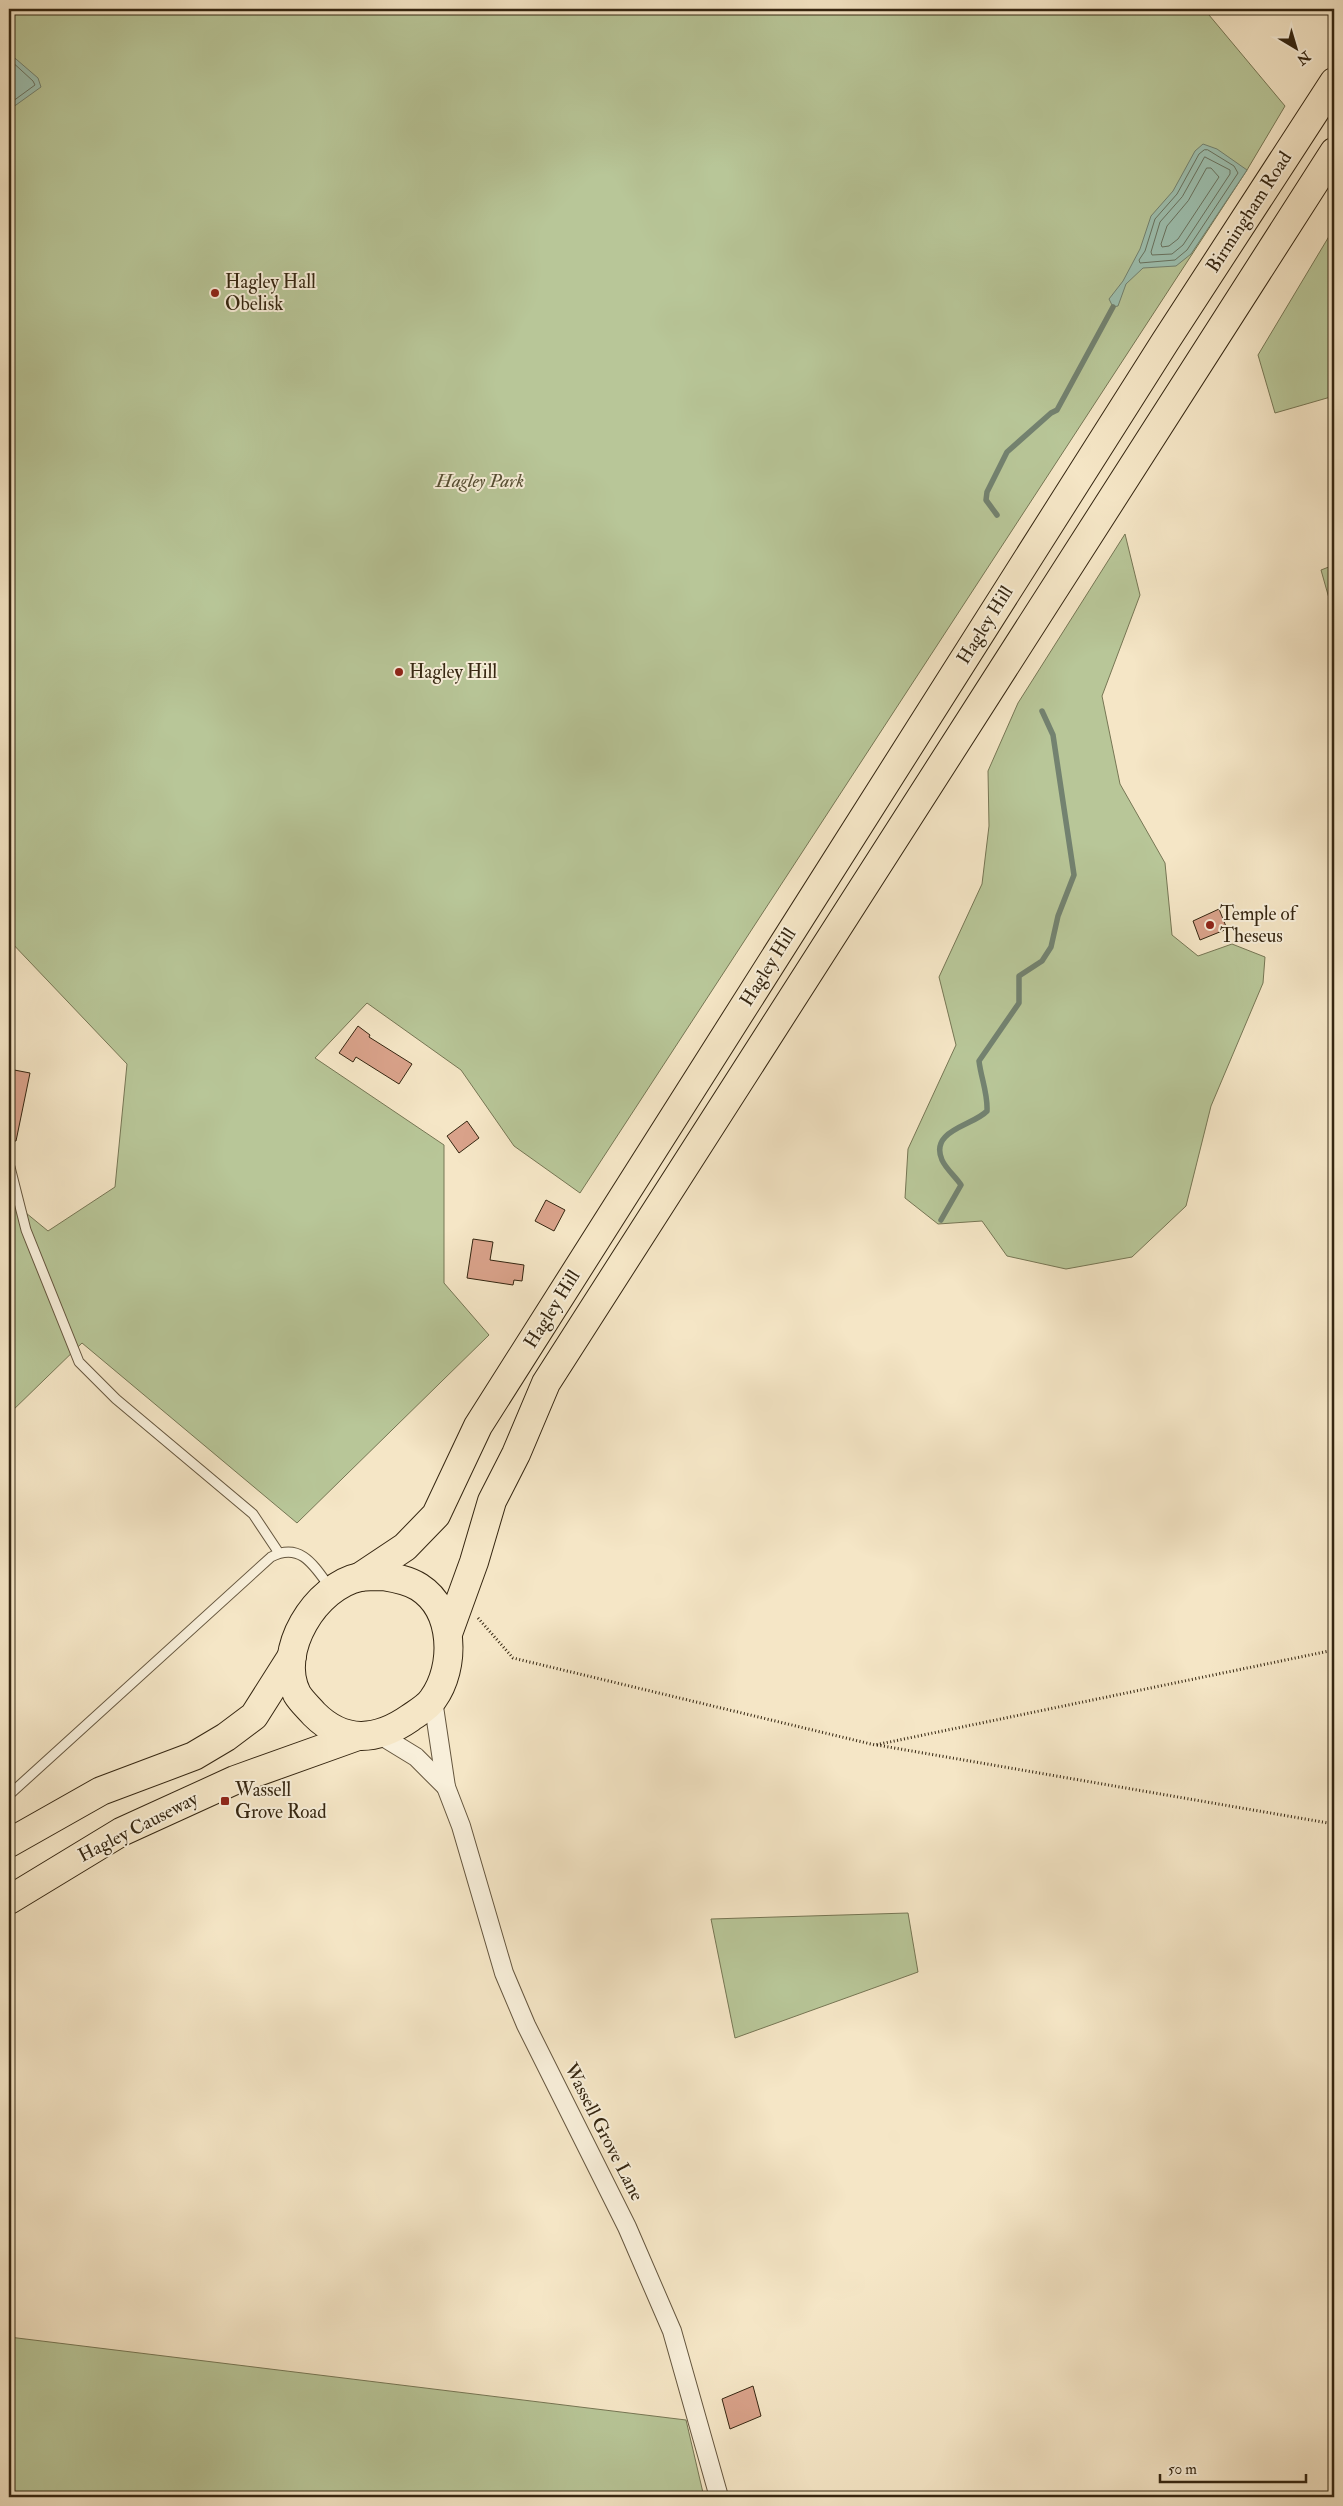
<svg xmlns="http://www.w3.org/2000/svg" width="1343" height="2506" viewBox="0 0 1343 2506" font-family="'IM FELL Double Pica',serif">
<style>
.green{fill:#b8c698;stroke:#767654}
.water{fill:#9dc0b0;stroke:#738270}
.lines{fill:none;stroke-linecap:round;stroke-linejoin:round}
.shore{stroke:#697360;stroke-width:1}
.stream{stroke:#738270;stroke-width:5.5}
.building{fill:#d9a28a;stroke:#352611}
.service-casing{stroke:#65563e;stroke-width:11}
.minor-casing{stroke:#65563e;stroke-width:20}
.trunk-casing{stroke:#352611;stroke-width:30}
.path{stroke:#352611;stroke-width:3;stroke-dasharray:1 2.5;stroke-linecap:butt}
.service{stroke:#f8efda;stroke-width:9}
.minor{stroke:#f8efda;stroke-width:18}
.trunk{stroke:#f5e6c6;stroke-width:28}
.poi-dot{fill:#8f2418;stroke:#f8efda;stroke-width:2}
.labels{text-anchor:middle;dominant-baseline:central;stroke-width:4;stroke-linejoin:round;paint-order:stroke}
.street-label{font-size:19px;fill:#352611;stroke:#f8efda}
.poi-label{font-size:19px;fill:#352611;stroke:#f8efda;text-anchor:start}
.park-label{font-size:19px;font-style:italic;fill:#564e33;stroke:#f8efda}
</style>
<rect width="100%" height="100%" fill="#f5e6c6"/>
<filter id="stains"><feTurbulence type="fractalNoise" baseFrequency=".004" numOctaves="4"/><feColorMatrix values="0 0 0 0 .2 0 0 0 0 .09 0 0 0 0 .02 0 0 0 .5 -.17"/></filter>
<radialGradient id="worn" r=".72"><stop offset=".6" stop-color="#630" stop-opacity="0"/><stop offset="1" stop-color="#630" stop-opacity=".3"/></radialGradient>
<g class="green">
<path d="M 9,9 L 1204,9 L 1285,106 L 1247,170 L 580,1193 L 514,1146 L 461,1070 L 367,1003 L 315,1058 L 444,1145 L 444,1283 L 489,1335 L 297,1523 L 82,1343 L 9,1414 L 9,1199 L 48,1231 L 115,1187 L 127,1064 L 9,940 Z"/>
<path d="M 1334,228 L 1334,396 L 1275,413 L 1258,355 Z"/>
<path d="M 1125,534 L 1140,595 L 1102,696 L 1120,784 L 1165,863 L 1172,935 L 1198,956 L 1232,944 L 1265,957 L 1263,983 L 1211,1106 L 1186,1206 L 1132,1257 L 1066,1269 L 1007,1256 L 982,1221 L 938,1224 L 905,1198 L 908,1149 L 956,1045 L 939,977 L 982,884 L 989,826 L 988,771 L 1018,703 Z"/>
<path d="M 1334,565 L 1334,616 L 1321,570 Z"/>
<path d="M 908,1913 L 918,1972 L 735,2038 L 711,1919 Z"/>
<path d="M 9,2337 L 686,2420 L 704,2497 L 9,2497 Z"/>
</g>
<g class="water">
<path d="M 9,53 L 38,78 L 41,87 L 9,110 Z"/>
<path d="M 1203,144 L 1217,149 L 1247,170 L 1191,254 L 1176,266 L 1143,268 L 1126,284 L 1118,306 L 1113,307 L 1109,299 L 1123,281 L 1140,249 L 1151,216 L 1173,191 L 1195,151 Z"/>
</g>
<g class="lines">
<g class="shore">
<path d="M 9,59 L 33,81 L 35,85 L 9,104"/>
<path d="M 1208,150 L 1234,166 L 1238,173 L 1187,250 L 1175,260 L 1140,263 L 1139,260 L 1145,251 L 1155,219 L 1177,194 L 1199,154 L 1204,150 Z"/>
<path d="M 1205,157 L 1230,170 L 1230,174 L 1183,245 L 1172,254 L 1152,255 L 1151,252 L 1160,222 L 1182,197 Z"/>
<path d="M 1207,168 L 1211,168 L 1219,177 L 1178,239 L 1169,246 L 1162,247 L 1161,244 L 1167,226 L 1188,201 Z"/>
</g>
<g class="stream">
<path d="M 997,515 L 986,500 L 987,492 L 1007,452 L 1051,413 L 1057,410 L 1113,307"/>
<path d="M 941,1220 L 961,1185 C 956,1177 946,1169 942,1160 C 929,1130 973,1126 987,1111 C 988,1094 981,1078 979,1061 L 1019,1003 L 1019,976 L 1042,961 L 1051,947 L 1058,916 L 1074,875 L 1053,735 L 1042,711"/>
</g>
</g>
<g class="building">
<path d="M 1219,909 L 1227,929 L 1200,940 L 1193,921 Z"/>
<path d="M 358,1026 L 370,1035 L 369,1037 L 412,1064 L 399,1084 L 356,1057 L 353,1062 L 339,1053 Z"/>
<path d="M 9,1069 L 30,1073 L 16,1141 L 9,1141 Z"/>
<path d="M 467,1121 L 479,1138 L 459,1153 L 447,1136 Z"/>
<path d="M 546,1200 L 565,1210 L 554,1231 L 535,1221 Z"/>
<path d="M 473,1239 L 493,1242 L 490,1260 L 524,1265 L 522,1281 L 514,1280 L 513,1285 L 467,1278 Z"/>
<path d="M 753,2386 L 761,2416 L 730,2429 L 722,2399 Z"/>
</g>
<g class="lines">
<g class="service-casing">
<g id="service">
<path d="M 10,1167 L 26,1230 L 79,1362 L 116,1399 L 253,1514 L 279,1553"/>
<path d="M 9,1795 L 271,1557 C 301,1541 315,1567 331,1589"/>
</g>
</g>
<g class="minor-casing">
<g id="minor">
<path d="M 433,1700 L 446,1787 L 461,1826 L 504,1973 L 526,2025 L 627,2227 L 672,2331 L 719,2497"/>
<path d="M 380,1735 L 416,1757 L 446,1787"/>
</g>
</g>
<g class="trunk-casing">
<g id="trunk">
<path d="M 383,1576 C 395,1578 408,1580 419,1587 C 455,1610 456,1667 433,1699 C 428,1707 417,1713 410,1718 C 377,1741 344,1744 314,1714 C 309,1708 301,1701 297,1694 C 275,1651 316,1586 360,1577 C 367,1576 376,1576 383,1576 Z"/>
<path d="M 360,1577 L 405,1547 L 436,1515 L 478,1426 L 1165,342 L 1334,82"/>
<path d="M 449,1631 L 474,1562 L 492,1501 L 516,1454 L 546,1383 L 1334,152"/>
<path d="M 9,1843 L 101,1791 L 194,1756 L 226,1737 L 254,1716 L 292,1656"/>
<path d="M 9,1900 L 121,1832 L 235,1780 L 358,1736"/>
</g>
</g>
<g class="path">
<path d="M 478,1618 L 513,1658 L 875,1745 L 1334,1650"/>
<path d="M 877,1745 L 1334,1824"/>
</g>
<use href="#service" class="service"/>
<use href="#minor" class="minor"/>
<use href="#trunk" class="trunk"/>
</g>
<g class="poi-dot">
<circle cx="215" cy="293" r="5"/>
<circle cx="399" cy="672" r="5"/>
<circle cx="1210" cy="925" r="5"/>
<rect x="220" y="1796" width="10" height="10" rx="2.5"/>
</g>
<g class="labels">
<g class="street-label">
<text transform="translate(1249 212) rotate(-57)">Birmingham Road</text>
<text transform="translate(985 625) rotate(-58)">Hagley Hill</text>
<text transform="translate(768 967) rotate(-58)">Hagley Hill</text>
<text transform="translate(552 1309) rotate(-58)">Hagley Hill</text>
<text transform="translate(138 1827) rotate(-27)">Hagley Causeway</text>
<text transform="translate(604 2132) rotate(63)">Wassell Grove Lane</text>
</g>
<g class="poi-label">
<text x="225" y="282">Hagley Hall<tspan x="225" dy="22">Obelisk</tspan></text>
<text x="409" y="672">Hagley Hill</text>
<text x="1220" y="914">Temple of<tspan x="1220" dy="22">Theseus</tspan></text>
<text x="235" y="1790">Wassell<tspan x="235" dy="22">Grove Road</tspan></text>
</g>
<g class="park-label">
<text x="480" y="481">Hagley Park</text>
</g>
</g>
<rect width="1343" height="2506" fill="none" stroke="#f5e6c6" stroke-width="30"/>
<rect x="10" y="10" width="1323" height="2486" fill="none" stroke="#352611" stroke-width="2.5"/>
<rect x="15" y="15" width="1313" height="2476" fill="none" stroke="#352611"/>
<g transform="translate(1296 48) rotate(142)" stroke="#f8efda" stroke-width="4" paint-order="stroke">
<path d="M0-4L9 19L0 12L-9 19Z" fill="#352611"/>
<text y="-8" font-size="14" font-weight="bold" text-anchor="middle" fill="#352611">N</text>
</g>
<path d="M1160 2474v8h146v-8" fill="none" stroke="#352611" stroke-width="2.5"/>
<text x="1168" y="2474" font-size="15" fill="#352611" stroke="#f8efda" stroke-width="4" paint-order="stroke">50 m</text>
<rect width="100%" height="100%" filter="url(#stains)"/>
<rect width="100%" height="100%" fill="url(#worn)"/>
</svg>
